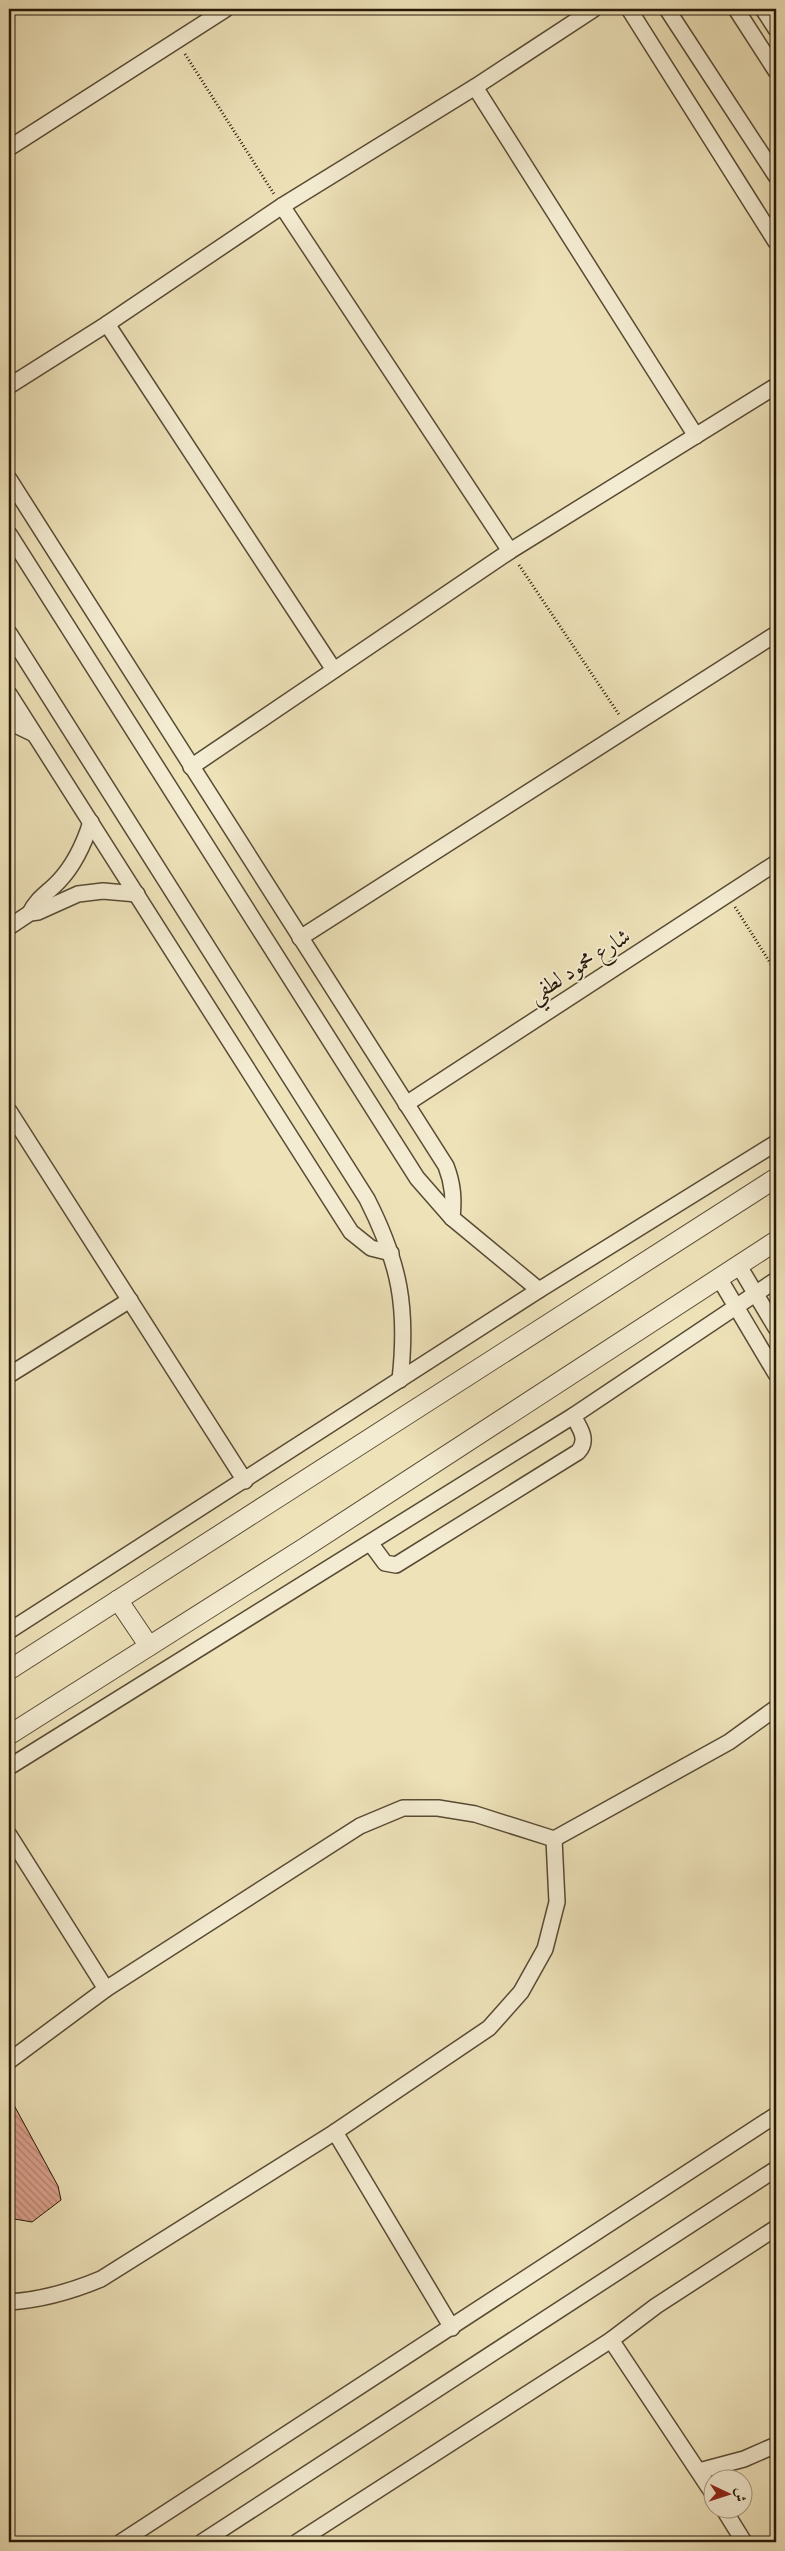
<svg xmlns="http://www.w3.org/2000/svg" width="785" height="2551" viewBox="0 0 785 2551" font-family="'EB Garamond',Amiri,serif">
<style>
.building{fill:url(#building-back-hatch);stroke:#261908}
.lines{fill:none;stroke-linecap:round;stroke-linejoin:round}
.minor-casing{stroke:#584b34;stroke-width:18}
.tertiary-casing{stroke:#584b34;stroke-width:21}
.path{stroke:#261908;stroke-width:3;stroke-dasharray:1 2.5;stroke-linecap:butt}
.minor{stroke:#f4ecd2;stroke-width:15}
.tertiary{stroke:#f4ecd2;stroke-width:19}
.labels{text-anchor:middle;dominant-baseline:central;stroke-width:4;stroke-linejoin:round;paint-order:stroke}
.street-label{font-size:22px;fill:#261908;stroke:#f4ecd2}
</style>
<defs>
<pattern id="building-back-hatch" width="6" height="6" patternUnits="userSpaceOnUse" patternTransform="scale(1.25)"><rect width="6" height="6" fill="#dda390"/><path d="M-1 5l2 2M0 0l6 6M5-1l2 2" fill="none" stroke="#b38474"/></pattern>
</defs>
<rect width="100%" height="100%" fill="#eee2b9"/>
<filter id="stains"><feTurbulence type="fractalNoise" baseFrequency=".004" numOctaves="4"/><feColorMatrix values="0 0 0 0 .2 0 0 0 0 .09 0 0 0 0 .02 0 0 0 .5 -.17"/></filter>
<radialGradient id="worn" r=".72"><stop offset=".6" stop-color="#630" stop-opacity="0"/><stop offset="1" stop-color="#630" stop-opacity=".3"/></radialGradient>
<path class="building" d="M 9,2096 L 58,2186 L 61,2200 L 32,2222 L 9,2218 Z"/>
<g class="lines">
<g class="minor-casing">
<g id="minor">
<path d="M 629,9 L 776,242"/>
<path d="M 667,9 L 776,176"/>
<path d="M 736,9 L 776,71"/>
<path d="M 763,9 L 776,29"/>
<path d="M 475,87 L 696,436"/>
<path d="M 9,148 L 226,9"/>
<path d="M 282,206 L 510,551"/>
<path d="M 107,324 L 334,670"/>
<path d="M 9,386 L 107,324 L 282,206 L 475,87 L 594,9"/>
<path d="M 9,479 L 446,1166 C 453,1184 454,1199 452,1218"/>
<path d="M 9,534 L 417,1178 L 452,1218 L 539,1290"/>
<path d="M 9,633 L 367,1199 C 400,1264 408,1308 400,1380"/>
<path d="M 9,694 L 351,1232 L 371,1248 L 391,1253"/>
<path d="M 9,722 L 34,734"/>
<path d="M 191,767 L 510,551 L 776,386"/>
<path d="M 30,913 C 36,899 49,892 59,881 C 75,864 84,844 91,822"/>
<path d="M 9,927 L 30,913 L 38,912 L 78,894 L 103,891 L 137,894"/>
<path d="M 300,938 L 776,634"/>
<path d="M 406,1104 L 776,863"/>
<path d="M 9,1111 L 245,1481"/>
<path d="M 739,1266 L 776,1328"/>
<path d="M 719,1278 L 776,1374"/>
<path d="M 9,1375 L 130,1300"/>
<path d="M 371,1544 L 385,1563 L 396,1565 L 578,1452 C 589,1440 580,1428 573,1416"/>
<path d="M 9,1631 L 539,1290 L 776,1143"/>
<path d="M 9,1767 L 573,1416 L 776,1280"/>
<path d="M 9,1835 L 106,1989"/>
<path d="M 9,2061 L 106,1989 L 360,1826 L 403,1808 L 438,1808 L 475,1814 L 554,1839 L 729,1742 L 776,1708"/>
<path d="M 335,2132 L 452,2328"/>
<path d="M 9,2302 C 42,2300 70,2292 101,2279 L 335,2132 L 489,2028 L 521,1992 L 545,1949 L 557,1902 L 554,1839"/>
<path d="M 611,2340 L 712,2492"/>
<path d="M 699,2471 L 744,2459 L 776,2445"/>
<path d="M 723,2508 L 744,2542"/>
<path d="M 121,2542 L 776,2115"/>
<path d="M 202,2542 L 776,2169"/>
<path d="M 297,2542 L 611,2340 L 656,2306 L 776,2228"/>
</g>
</g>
<g class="tertiary-casing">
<g id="tertiary">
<path d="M 118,1600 L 149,1646"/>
<path d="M 9,1670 L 776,1178"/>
<path d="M 9,1735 L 304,1548 L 776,1241"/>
</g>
</g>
<g class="path">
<path d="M 185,54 L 274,194"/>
<path d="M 519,565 L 620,716"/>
<path d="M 735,907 L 776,972"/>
</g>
<use href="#minor" class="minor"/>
<use href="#tertiary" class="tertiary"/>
</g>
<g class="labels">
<g class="street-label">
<text transform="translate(579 965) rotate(-33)">شارع محمود لطفي</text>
</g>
</g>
<rect width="785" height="2551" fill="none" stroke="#eee2b9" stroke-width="30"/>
<rect x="10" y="10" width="765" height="2531" fill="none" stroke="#261908" stroke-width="2.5"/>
<rect x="15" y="15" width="755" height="2521" fill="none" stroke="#261908"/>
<g transform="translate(728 2494) rotate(94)"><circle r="24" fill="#f4ecd2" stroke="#a29881"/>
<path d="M0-4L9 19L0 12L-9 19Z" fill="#8f2418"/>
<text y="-8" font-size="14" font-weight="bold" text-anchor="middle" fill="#261908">ش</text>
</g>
<rect width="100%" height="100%" filter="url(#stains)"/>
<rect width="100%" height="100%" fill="url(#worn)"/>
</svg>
